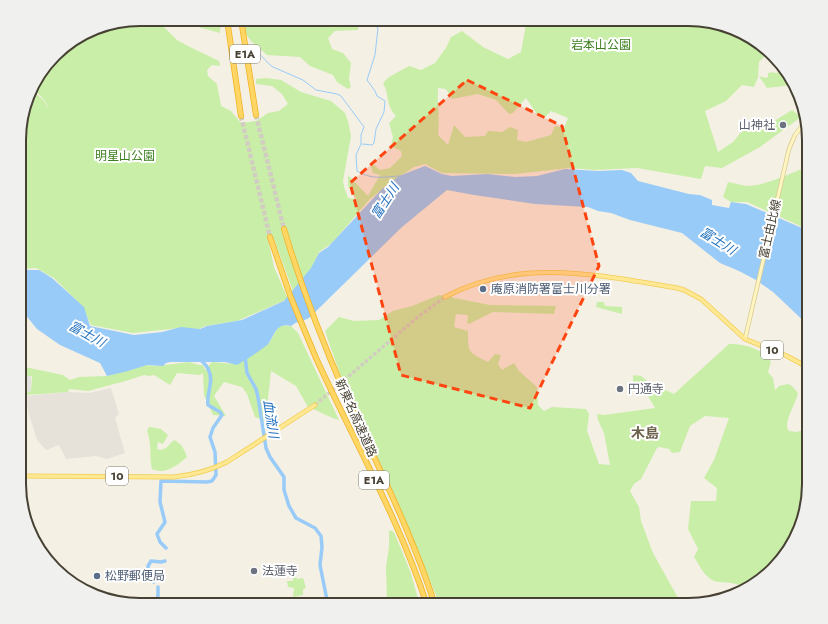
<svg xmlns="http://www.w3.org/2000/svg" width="828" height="624" viewBox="0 0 828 624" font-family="Jost,'Noto Sans JP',sans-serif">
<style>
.industrial{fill:#e6e1d9}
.green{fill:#c9eea8;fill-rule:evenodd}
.parking{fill:#e4e2dd}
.water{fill:#99cbf9}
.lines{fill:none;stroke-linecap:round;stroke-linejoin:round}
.stream{stroke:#99cbf9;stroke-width:1}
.river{stroke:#99cbf9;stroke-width:3.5}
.primary-tunnel{stroke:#d1cdc1;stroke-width:3.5;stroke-dasharray:3.5 2;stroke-linecap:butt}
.motorway-tunnel{stroke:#d1cdc1;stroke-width:4.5;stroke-dasharray:4.5 2;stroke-linecap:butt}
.secondary-casing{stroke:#d9cb8e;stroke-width:4.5}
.primary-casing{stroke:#f2cd55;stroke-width:5}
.motorway-casing{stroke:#f0b223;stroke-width:6}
.secondary{stroke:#fff5c3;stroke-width:3}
.primary{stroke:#ffe892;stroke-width:3.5}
.motorway{stroke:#ffd664;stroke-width:4.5}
.motorway-bridge-casing{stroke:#f0b223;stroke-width:6;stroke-linecap:butt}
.motorway-bridge{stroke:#ffd664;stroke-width:4.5}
.marked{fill:#ff4510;fill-opacity:0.2;stroke:#ff4510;stroke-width:3;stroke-dasharray:8 5;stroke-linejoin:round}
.worship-dot{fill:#6b7280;stroke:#fff;stroke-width:1.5}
.service-dot{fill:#5c6f8a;stroke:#fff;stroke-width:1.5}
.labels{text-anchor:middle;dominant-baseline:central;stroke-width:4;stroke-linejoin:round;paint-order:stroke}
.shield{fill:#fff;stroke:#7e7a70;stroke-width:1}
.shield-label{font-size:11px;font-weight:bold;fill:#474133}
.park-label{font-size:12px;fill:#3d8020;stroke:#fff}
.worship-label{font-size:12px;fill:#5b616d;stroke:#fff;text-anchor:start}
.street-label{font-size:12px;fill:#474133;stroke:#fff}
.service-label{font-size:12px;fill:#4e5e75;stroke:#fff;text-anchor:start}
.water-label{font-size:13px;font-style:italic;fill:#2071bf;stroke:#fff}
.quarter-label{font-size:14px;font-weight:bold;fill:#6b6049;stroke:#fff}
.rim{fill:none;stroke:#474133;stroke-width:2}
</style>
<rect width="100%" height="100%" fill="#f4f0e4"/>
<path class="industrial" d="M 111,388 L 119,414 L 115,418 L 125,453 L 107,459 L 96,456 L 66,459 L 59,445 L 46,450 L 37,440 L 28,411 L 27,396 L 67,392 L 89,393 Z"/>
<g class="green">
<path d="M 140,19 L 156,19 L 177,40 L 190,47 L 219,61 L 220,66 L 212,65 L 207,70 L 208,76 L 217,84 L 221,106 L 231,111 L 241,123 L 256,121 L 268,113 L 279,111 L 288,104 L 282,94 L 272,86 L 256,84 L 256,79 L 266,78 L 281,80 L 301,92 L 331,101 L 345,113 L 348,121 L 351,136 L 343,181 L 344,187 L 348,198 L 356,199 L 348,186 L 348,175 L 368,196 L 380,175 L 373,173 L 371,166 L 374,165 L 380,170 L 390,168 L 402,156 L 401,151 L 391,146 L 393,137 L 389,123 L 396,116 C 385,104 390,96 383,83 L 389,77 L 409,66 L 421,70 L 435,63 L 446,48 L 451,37 L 462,31 L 483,47 L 508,59 L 521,52 L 527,19 L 695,19 L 734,28 L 767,49 L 769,52 L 759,62 L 758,77 L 754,87 L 742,85 L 726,101 L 705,111 L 718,152 L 733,142 L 746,126 L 768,131 L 776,120 L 792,110 L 801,117 L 760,147 L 722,168 L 705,166 L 701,179 L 637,168 L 595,170 L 569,168 L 515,174 L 442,173 L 425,164 L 414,167 L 393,181 L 370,199 L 332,243 L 319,252 L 312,268 L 293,291 L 274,239 L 268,239 L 274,267 L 288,299 L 237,321 L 205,326 L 199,329 L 180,328 L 133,333 L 91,325 L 82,306 L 54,278 L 36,268 L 22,269 L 20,267 L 20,124 L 32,90 L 44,101 L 50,111 L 45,101 L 33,88 L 35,80 L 61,49 L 101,26 ZM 438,88 L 446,89 L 452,99 L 478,94 L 496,100 L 509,114 L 513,113 L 526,98 L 537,114 L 544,118 L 551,111 L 568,118 L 564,128 L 555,126 L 551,135 L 526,142 L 517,140 L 518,130 L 510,127 L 502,132 L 488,131 L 485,136 L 465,137 L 454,125 L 448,145 L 438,135 C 440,117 437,105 438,88 Z"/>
<path d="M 179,19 L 194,19 L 221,27 L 220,29 L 220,33 L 187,24 Z"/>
<path d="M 235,19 L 360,19 L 358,30 L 335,31 L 328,38 L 332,49 L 343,53 L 351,63 L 349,79 L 351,87 L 348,89 L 337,82 L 333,75 L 310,66 L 300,57 L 267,55 L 251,41 Z"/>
<path d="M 772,72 L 774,73 L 785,72 L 797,87 L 800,101 L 795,94 L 792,85 L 767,88 L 759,76 L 766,78 L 768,77 L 768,73 Z"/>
<path d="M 809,166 L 809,230 L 747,202 L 731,202 L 723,197 L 728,182 C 734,183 741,185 746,186 C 766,186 791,173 809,166 Z"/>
<path d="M 439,295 L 490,305 L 556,306 L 554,314 L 493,312 L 469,324 L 467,323 L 468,317 L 467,315 L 456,314 L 454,327 L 468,331 C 468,353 468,352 488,362 L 495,354 L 501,355 L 498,364 L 502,370 L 514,363 L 519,371 L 537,387 L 538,405 L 544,411 L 552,407 L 586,409 L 589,414 L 587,431 L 599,464 L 610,465 L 604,433 L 598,420 L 597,414 L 604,415 L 655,408 L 648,396 L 636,393 L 633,385 L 633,375 L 641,376 L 650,383 L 674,394 L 729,344 C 743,343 764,349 771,362 L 768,372 L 773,378 L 775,390 L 779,386 L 788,384 L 792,386 L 798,393 C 796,404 782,423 789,431 L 796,432 L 809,429 L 809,492 L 800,530 L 779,563 L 745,590 C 736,579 721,585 712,580 C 703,575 699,564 694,557 L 698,549 L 688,529 L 691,501 L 716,501 L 717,488 L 704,478 L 714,460 L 729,418 L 705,416 L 690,426 L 680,452 L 672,453 L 669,449 L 659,447 L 657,448 L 641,479 L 634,484 L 630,491 L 639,507 L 641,521 L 653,553 L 682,605 L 440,605 L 396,498 L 344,386 L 325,331 L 339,317 L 354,321 L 379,320 L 393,311 L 412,306 Z"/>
<path d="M 597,302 L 604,302 L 605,306 L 622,307 L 622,314 L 596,307 Z"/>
<path d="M 279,325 L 291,326 L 298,333 L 339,420 C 328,417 319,411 308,407 L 296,386 L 271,371 L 268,399 L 269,422 L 255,417 L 247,394 L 242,387 L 224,382 L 214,396 L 226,416 L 213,415 L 204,395 L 203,373 L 200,375 L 177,373 L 170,385 L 154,375 L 149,376 L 144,375 L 129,380 L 88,391 L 69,389 L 68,392 L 27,395 L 26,393 L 31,391 L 32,376 L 20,377 L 20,366 L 63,375 L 70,380 L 79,377 L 107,376 L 144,365 L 157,366 L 190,362 L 198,365 L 203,365 L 205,370 L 212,362 L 235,364 L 270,342 Z"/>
<path d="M 149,427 L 161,429 L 168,435 L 163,444 L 158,442 L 157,449 L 161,450 L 166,448 L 174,440 C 182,444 184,449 187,457 C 177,466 165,475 152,469 C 149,456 152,443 147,431 Z"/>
<path d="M 389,530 L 394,532 L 410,571 L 420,605 L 387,605 L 386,567 L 389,547 Z"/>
<path d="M 293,576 L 296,577 L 297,579 L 303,578 L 306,588 L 303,589 L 303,595 L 293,597 L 294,588 L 288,587 L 287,581 L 293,581 Z"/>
</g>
<path class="parking" d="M 21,376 L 31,376 L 31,391 L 26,393 L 20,386 L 20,377 Z"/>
<path class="water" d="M 425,166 L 442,174 L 452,176 L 487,174 L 516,177 L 537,176 L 565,169 L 598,171 L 622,170 L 631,173 L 638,181 L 689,194 L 700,195 L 712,200 L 712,205 L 729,208 L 731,202 L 746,204 L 809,231 L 809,326 L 773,292 L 756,280 L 739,271 L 720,263 L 682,233 L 630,220 L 611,213 L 598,211 L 588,207 L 535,204 L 474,195 L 447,190 L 402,227 L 309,318 L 298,323 L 297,322 L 291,326 C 274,321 274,340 266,346 C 257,353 247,359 237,365 L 225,362 L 170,362 L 166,363 L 163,366 L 147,365 L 128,371 L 107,376 L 100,363 L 60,345 L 37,329 L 20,308 L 20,270 L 39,270 L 52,278 L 84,307 L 90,326 L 134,335 L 162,332 L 181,327 L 200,329 L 207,326 L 242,320 L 284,301 L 311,268 L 319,253 L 328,247 L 382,189 L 399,176 Z"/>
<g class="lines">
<g class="stream">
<path d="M 253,51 C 262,53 265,62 273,67 L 303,80 L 316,90 L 337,94 L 341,96 L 364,127 L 361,135 L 361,144 L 356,155 L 357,171 C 372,180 383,177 399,176"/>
<path d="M 362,144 L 372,145 L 374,143 L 376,129 L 384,112 L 385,101 L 377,96 L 375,91 L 367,80 L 375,55 L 378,28 L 367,19"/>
</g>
<g class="river">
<path d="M 245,356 L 247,373 L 256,389 L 258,397 L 266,448 L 270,457 L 284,477 L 284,490 L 289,506 L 296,518 L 315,528 L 321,536 L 322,547 L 320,565 L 328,605"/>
<path d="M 166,548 L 160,542 L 157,534 L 165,522 L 160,502 L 161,481 L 207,482 L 212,481 L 216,475 L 215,452 L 210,437 L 213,428 L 222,415 L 220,412 L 208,405 C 206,394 214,382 209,371 C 208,367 204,363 201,360"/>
<path d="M 154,582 L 149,574 L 148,566 L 151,561 L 161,562 L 165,561"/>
<path d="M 157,605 L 158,594 L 158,587"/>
</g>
<path class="primary-tunnel" d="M 315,405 L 419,316 L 445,297"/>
<g class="motorway-tunnel">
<path d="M 256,115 L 284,229"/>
<path d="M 241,116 L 270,237"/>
</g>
<g class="secondary-casing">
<path id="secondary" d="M 745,339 L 789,149 L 795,135 L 805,122"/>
</g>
<g class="primary-casing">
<g id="primary">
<path d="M 445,297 C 519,257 598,275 677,288 L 684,290 L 701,299 L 745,339 L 787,356 L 809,368"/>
<path d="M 19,476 L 174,477 C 193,475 209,471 227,462 L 315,405"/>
</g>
</g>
<g class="motorway-casing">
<g id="motorway">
<path d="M 227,19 L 241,116"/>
<path d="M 241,19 L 256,115"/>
<path d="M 284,229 C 301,286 322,341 346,396 C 377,465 412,533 435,605"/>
<path d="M 270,237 L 291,298 L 316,358"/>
</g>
</g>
<use href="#secondary" class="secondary"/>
<use href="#primary" class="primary"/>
<use href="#motorway" class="motorway"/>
<g class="motorway-bridge-casing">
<path id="motorway-bridge" d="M 316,358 C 353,439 399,519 427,605"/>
</g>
<use href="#motorway-bridge" class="motorway-bridge"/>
</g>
<path class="marked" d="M 467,80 L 562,126 L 599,266 L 530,408 L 401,375 L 350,183 Z"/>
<g class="worship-dot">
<circle cx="783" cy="125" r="4"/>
<circle cx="620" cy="389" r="4"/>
<circle cx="254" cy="571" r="4"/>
</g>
<g class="service-dot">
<circle cx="483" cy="289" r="4"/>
<circle cx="97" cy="576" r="4"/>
</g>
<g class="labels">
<g class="shield">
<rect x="230" y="45" width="30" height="18" rx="3"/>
<rect x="761" y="341" width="22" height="18" rx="3"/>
<rect x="106" y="467" width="22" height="18" rx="3"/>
<rect x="359" y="471" width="30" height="18" rx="3"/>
</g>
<g class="shield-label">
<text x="245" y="54">E1A</text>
<text x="772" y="350">10</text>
<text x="117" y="476">10</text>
<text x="374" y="480">E1A</text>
</g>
<g class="park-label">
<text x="601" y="45">岩本山公園</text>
<text x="125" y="156">明星山公園</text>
</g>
<g class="worship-label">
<text x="775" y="125" text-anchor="end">山神社</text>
<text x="628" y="389">円通寺</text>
<text x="262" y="571">法蓮寺</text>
</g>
<g class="street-label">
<text transform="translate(770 229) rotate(-77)">富士由比線</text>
<text transform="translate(356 418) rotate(66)">新東名高速道路</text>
</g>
<g class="service-label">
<text x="491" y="289">庵原消防署富士川分署</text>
<text x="105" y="576">松野郵便局</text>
</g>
<g class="water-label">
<text transform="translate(385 201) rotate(-57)">富士川</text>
<text transform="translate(718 241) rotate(32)">富士川</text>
<text transform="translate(87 334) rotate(29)">富士川</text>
<text transform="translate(271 419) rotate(81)">血流川</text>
</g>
<g class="quarter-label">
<text x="645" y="433">木島</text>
</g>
</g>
<path d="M0 0H828V624H0ZM140 26H688A114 114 0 0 1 802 140V484A114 114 0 0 1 688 598H140A114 114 0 0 1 26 484V140A114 114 0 0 1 140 26Z" fill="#f0f0ef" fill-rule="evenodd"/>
<path class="rim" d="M140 26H688A114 114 0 0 1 802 140V484A114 114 0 0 1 688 598H140A114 114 0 0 1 26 484V140A114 114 0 0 1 140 26Z"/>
</svg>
